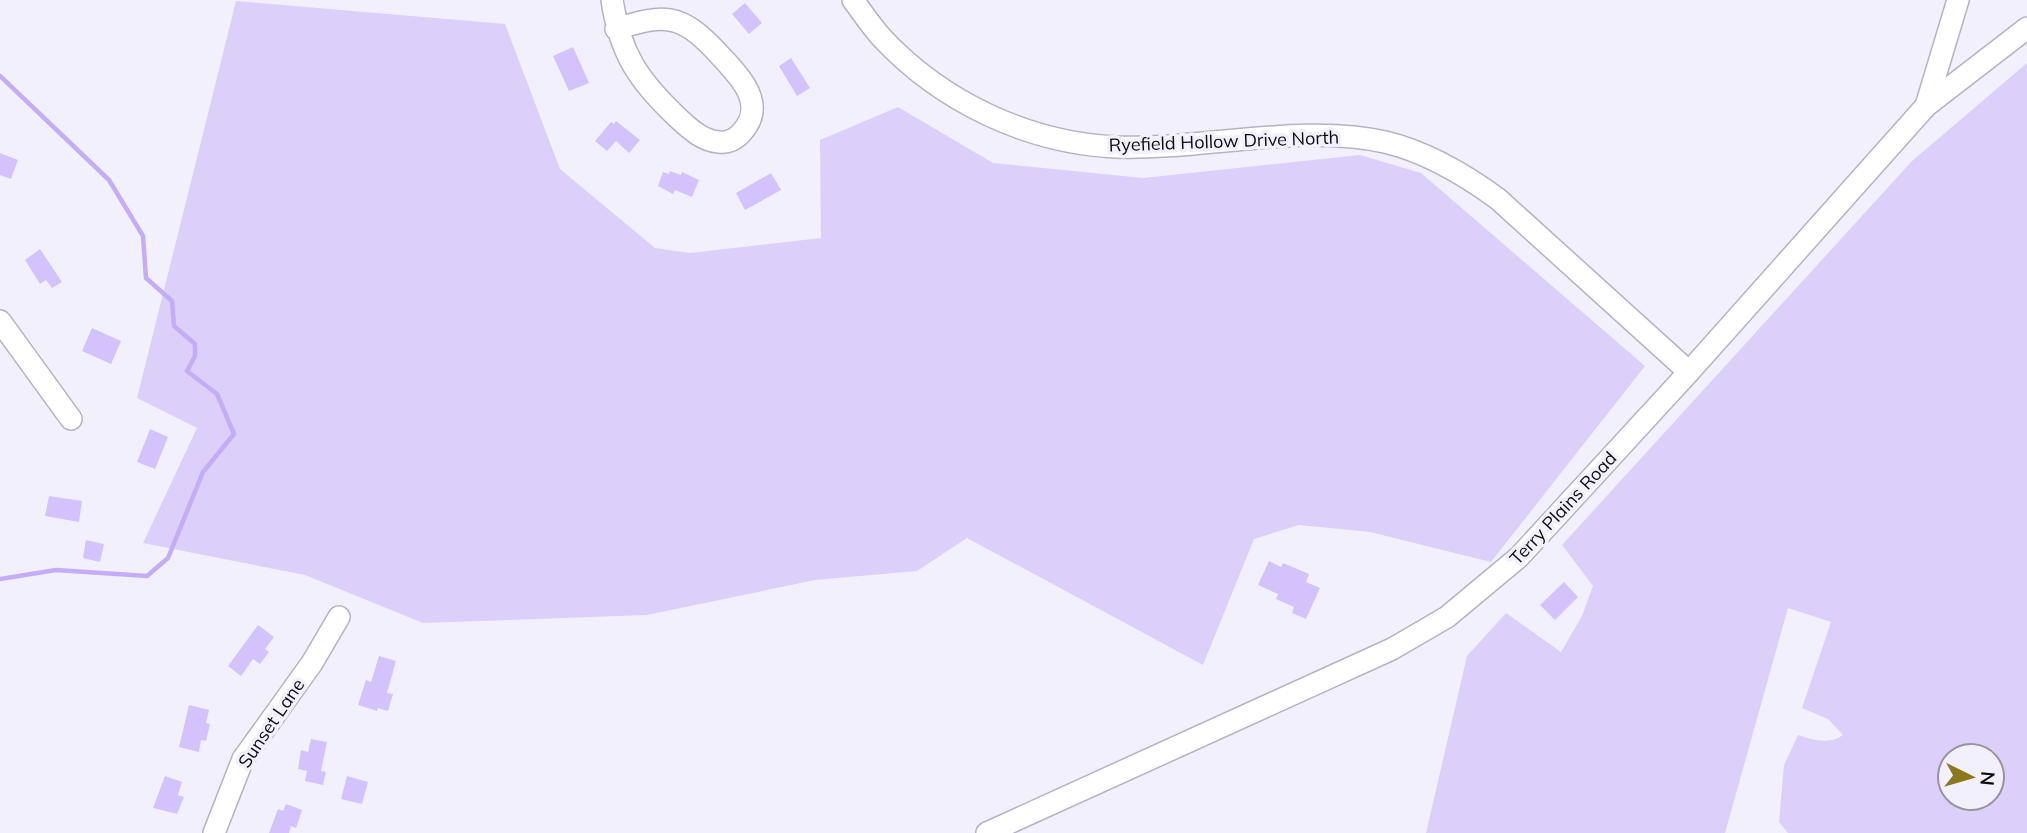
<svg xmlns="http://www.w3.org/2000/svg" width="2027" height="833" viewBox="0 0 2027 833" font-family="Mulish,sans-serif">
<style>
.green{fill:#dccffa;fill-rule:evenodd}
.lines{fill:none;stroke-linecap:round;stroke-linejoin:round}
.stream{stroke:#c4adf6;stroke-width:4.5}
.building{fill:#d4c2fd}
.minor-casing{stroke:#b6b2c2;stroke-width:24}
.minor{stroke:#fff;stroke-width:21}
.labels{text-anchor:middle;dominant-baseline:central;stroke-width:7;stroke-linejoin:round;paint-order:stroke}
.street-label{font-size:18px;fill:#0d0b10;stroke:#f3f0fd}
</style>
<rect width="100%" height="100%" fill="#f3f0fd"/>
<g class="green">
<path d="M 236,1 L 505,24 L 560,169 L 655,248 L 690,253 L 821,238 L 820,140 L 898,107 L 993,163 L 1143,178 L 1360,155 L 1421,173 L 1645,366 L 1491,562 L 1370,532 L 1299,525 L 1254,539 L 1203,665 L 967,538 L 917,571 L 815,580 L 647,615 L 423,623 L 305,575 L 143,543 L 197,428 L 137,398 Z"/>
<path d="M 2027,63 L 2027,833 L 1788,833 L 1779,822 L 1784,765 L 1798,735 C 1813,740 1829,745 1843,735 L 1828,719 L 1802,708 L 1831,622 L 1788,608 L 1725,833 L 1426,833 L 1467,656 L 1506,613 L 1561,652 L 1582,616 L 1593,586 L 1562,545 L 1912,161 ZM 1950,756 L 1992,756 L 1992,798 L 1950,798 Z"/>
</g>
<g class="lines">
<path class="stream" d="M 0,76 L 109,180 L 143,236 L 146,278 L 172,301 L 174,326 L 195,344 L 195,356 L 187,371 L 217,394 L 234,434 L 203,472 L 168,558 L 147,576 L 56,570 L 0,579"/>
</g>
<g class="building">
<path d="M 745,3 L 762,23 L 749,34 L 732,14 Z"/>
<path d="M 573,47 L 589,83 L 569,91 L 553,56 Z"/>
<path d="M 791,58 L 810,88 L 797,96 L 779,66 Z"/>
<path d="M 616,121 L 640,140 L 629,153 L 616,141 L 607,151 L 595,141 L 611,122 L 614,124 Z"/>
<path d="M 0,153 L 18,160 L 11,179 L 0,175 Z"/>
<path d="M 670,171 L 681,175 L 682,172 L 699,180 L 692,197 L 675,190 L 673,194 L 658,186 L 663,172 L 669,174 Z"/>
<path d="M 771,173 L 781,190 L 745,210 L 736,193 Z"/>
<path d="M 40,249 L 62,282 L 52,288 L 46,280 L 40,284 L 25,260 Z"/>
<path d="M 92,328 L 121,341 L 111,364 L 82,351 Z"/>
<path d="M 150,429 L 168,437 L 155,469 L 137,462 Z"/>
<path d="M 49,496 L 82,501 L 79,522 L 45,516 Z"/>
<path d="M 86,540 L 104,544 L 100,562 L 83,558 Z"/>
<path d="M 1269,561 L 1281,567 L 1283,563 L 1309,574 L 1306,582 L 1320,588 L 1306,619 L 1292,613 L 1294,607 L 1276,599 L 1278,594 L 1258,585 Z"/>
<path d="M 1564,582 L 1578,597 L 1555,620 L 1540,605 Z"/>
<path d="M 258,625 L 274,637 L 265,649 L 269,652 L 260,664 L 253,659 L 241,676 L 228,666 Z"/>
<path d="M 379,656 L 396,661 L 387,693 L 393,694 L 388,711 L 378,708 L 377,711 L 358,705 L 366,680 L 371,682 Z"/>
<path d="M 189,705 L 209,710 L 206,723 L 210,724 L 206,741 L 201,740 L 199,752 L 179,747 Z"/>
<path d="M 311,739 L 327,742 L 321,771 L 326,772 L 323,785 L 305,781 L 307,771 L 298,769 L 301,750 L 308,752 Z"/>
<path d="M 165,776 L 182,782 L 178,795 L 184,797 L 177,814 L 153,808 Z"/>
<path d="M 347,776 L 368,782 L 362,804 L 341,799 Z"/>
<path d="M 286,804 L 302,810 L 296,828 L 291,826 L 289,833 L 269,833 L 278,809 L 283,811 Z"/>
</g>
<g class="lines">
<g class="minor-casing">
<g id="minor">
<path d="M 612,0 C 620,54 639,81 678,118 C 689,128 702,141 719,142 C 728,143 736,139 742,132 C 769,102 736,73 716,51 C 680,13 664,14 616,29"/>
<path d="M 853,0 C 862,12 871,26 882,38 C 942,102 1028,143 1116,147 C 1202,150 1303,123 1385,142 C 1427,152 1464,174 1498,199 L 1689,372"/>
<path d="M 1926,106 L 1958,0"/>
<path d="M 0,321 L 71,419"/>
<path d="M 214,833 L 243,759 L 312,663 L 339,617"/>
<path d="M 987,833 L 1392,649 L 1447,617 L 1519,557 L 1689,372 L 1926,106 L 2027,28"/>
</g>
</g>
<use href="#minor" class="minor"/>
</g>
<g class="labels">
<g class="street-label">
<text transform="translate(1224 141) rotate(-2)">Ryefield Hollow Drive North</text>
<text transform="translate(1563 508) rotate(-47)">Terry Plains Road</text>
<text transform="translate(271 723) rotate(-56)">Sunset Lane</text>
</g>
</g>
<g transform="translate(1971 777) rotate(95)"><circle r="33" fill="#f3f0fd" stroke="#97949e" stroke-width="2"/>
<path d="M0-5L12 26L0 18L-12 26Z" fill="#8e781d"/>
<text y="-10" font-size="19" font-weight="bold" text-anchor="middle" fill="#0d0b10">N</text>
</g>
</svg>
